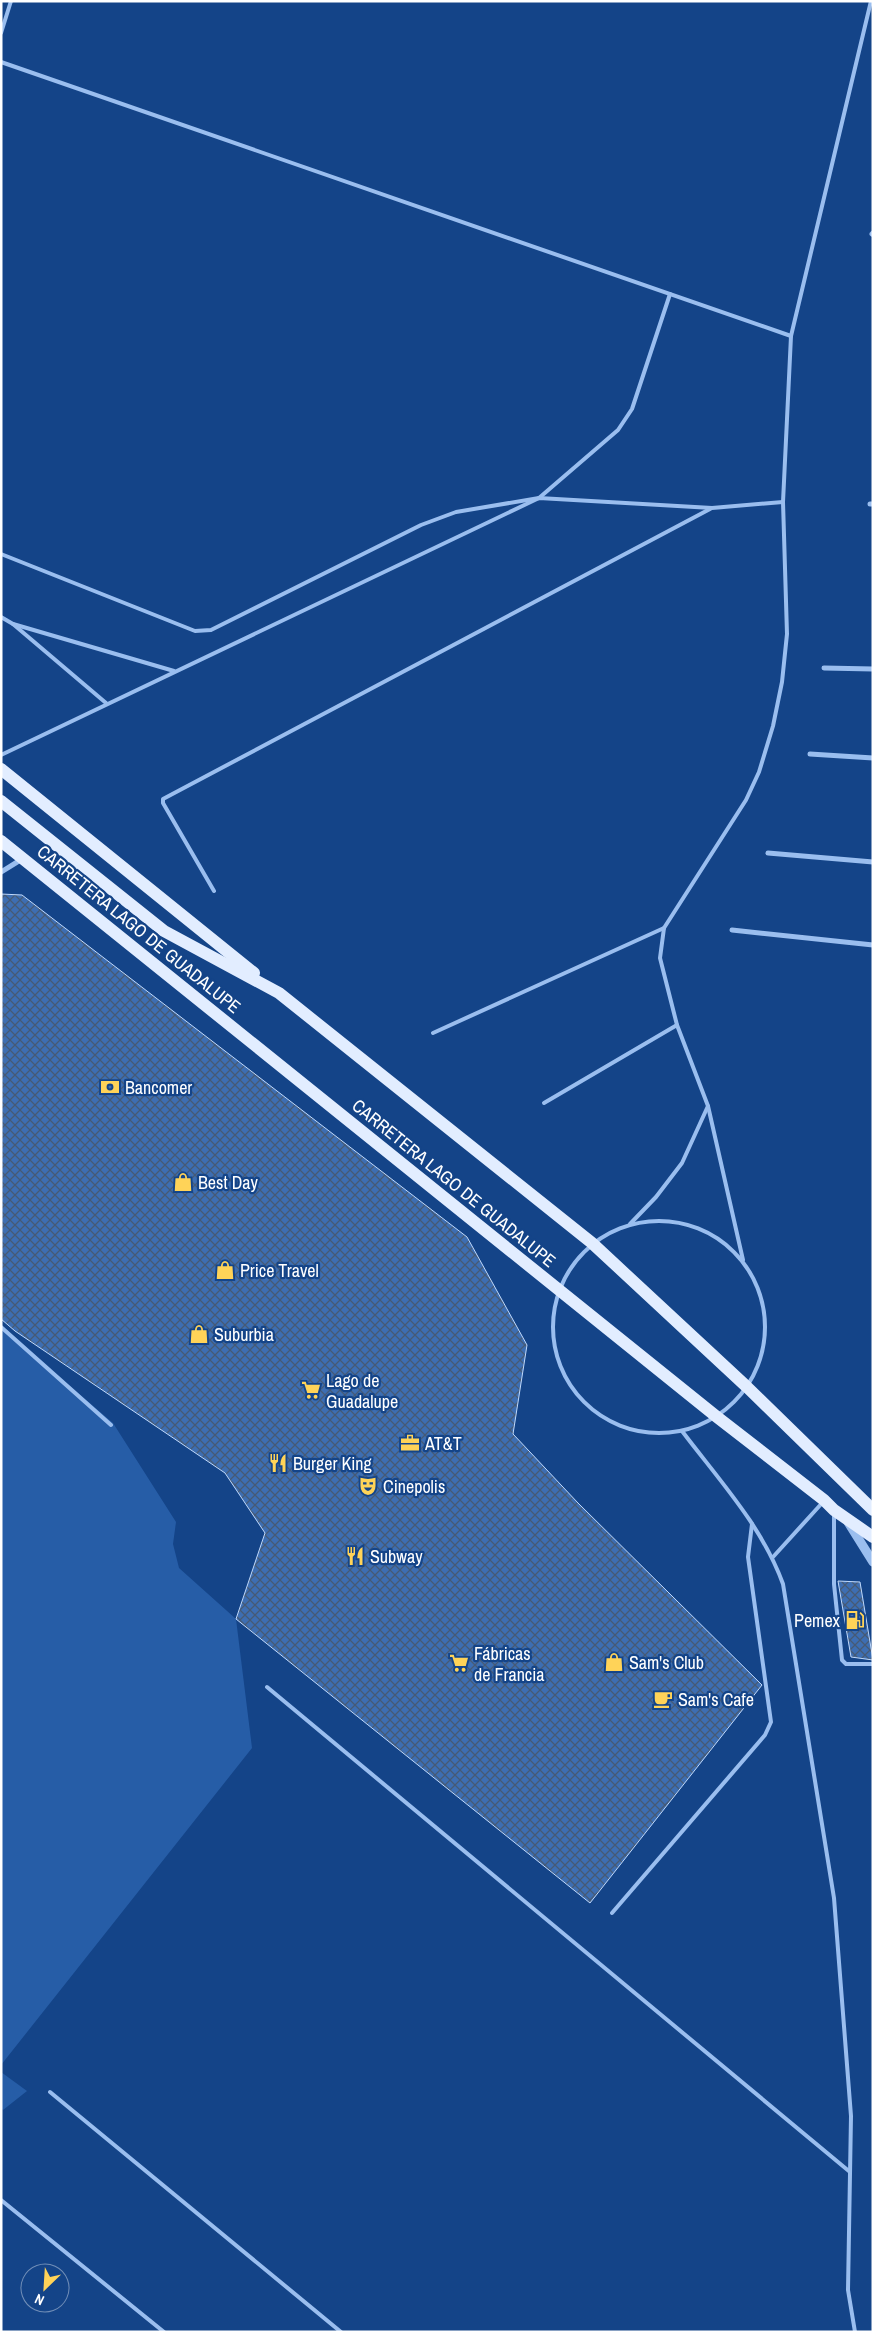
<svg xmlns="http://www.w3.org/2000/svg" width="874" height="2333" viewBox="0 0 874 2333" font-family="'Archivo Narrow',sans-serif">
<style>
.grass{fill:#265da7}
.building{fill:url(#building-cross-hatch);stroke:#c0d9fb}
.lines{fill:none;stroke-linecap:round;stroke-linejoin:round}
.service{stroke:#9abeef;stroke-width:4}
.minor{stroke:#9abeef;stroke-width:5}
.tertiary{stroke:#9abeef;stroke-width:9}
.primary{stroke:#e2edff;stroke-width:12}
.labels{text-anchor:middle;dominant-baseline:central;stroke-width:4.5;stroke-linejoin:round;paint-order:stroke}
.street-label{font-size:18px;fill:#fff;stroke:#144488}
.poi-label{font-size:18px;fill:#fff;stroke:#144488;text-anchor:start}
</style>
<defs>
<pattern id="building-cross-hatch" width="8" height="8" patternUnits="userSpaceOnUse" patternTransform="scale(1.25)"><rect width="8" height="8" fill="#3d6eb2"/><path d="M0 0l8 8M0 8l8-8" fill="none" stroke="#465a75"/></pattern>
</defs>
<rect width="100%" height="100%" fill="#144488"/>
<g class="grass">
<path d="M 1,1327 L 113,1423 L 176,1522 L 173,1544 L 179,1568 L 236,1619 L 252,1748 L 1,2065 Z"/>
<path d="M 1,2072 L 27,2091 L 3,2110 L 1,2108 Z"/>
</g>
<g class="building">
<path d="M 1,894 L 22,895 L 467,1237 L 527,1345 L 513,1434 L 578,1503 L 762,1685 L 590,1903 L 236,1619 L 265,1533 L 225,1473 L 15,1331 L 1,1319 Z"/>
<path d="M 838,1581 L 860,1582 L 873,1660 L 851,1657 Z"/>
</g>
<g class="lines">
<g class="service">
<path d="M 1,33 L 11,1"/>
<path d="M 1,62 L 791,336"/>
<path d="M 1,554 L 195,631 L 211,630 L 421,525 L 456,512 L 539,498 L 712,508 L 783,502"/>
<path d="M 1,617 L 13,624 L 106,703"/>
<path d="M 13,624 L 174,671"/>
<path d="M 1,755 L 539,498 L 618,430 L 632,409 L 670,294"/>
<path d="M 214,891 L 163,803 L 163,799 L 710,509"/>
<path d="M 433,1033 L 664,928"/>
<path d="M 544,1103 L 677,1025"/>
<circle cx="659" cy="1327" r="106"/>
<path d="M 630,1224 L 656,1197 L 682,1163 L 708,1106"/>
<path d="M 743,1260 L 708,1106 L 677,1025 L 660,958 L 664,928 L 746,800 L 759,772 L 773,726 L 782,682 L 787,634 L 783,502 L 791,336 L 871,1"/>
<path d="M 1,1327 L 111,1425"/>
<path d="M 682,1431 C 719,1480 762,1526 783,1584 L 834,1898 L 851,2116 L 848,2290 L 855,2332"/>
<path d="M 834,1513 L 834,1584 L 842,1660 L 846,1664 L 873,1664"/>
<path d="M 773,1557 L 823,1502"/>
<path d="M 267,1687 L 850,2172"/>
<path d="M 612,1913 L 765,1735 L 771,1722 L 748,1557 L 752,1524"/>
<path d="M 50,2092 L 341,2332"/>
<path d="M 1,2200 L 164,2332"/>
</g>
<g class="minor">
<path d="M 872,234 L 873,233"/>
<path d="M 870,504 L 873,504"/>
<path d="M 824,668 L 873,669"/>
<path d="M 810,754 L 873,758"/>
<path d="M 768,853 L 873,862"/>
<path d="M 1,872 L 22,859"/>
<path d="M 732,930 L 873,945"/>
</g>
<path class="tertiary" d="M 848,1522 L 873,1562"/>
<g class="primary">
<path d="M 1,769 L 254,973"/>
<path d="M 1,801 L 164,931 L 279,993 L 592,1243 L 747,1387 L 873,1510"/>
<path d="M 1,841 L 717,1417 L 824,1500 L 834,1510 L 873,1537"/>
</g>
</g>
<defs>
<g id="bank-bare" transform="scale(1.5)"><path d="M-6-4H6V4H-6ZM0-2.3a2.3 2.3 0 1 0 0 4.6a2.3 2.3 0 1 0 0-4.6Z" fill="#ffd358" stroke="#144488" stroke-width="2.5" paint-order="stroke"/></g>
<g id="shop-bare" transform="scale(1.5)"><path d="M-5-2.5h2.3a2.7 3.5 0 0 1 5.4 0H5L5.5 6h-11ZM-1.5-2.5h3a1.5 2.3 0 0 0-3 0Z" fill="#ffd358" stroke="#144488" stroke-width="2.5" paint-order="stroke"/></g>
<g id="supermarket-bare" transform="scale(1.5)"><path d="M-6-5.5h2.5l.6 2H6L4.5 2H-2.5L-4.4-4H-6ZM-1.5 3.2a1.3 1.3 0 1 0 .1 0ZM3 3.2a1.3 1.3 0 1 0 .1 0Z" fill="#ffd358" stroke="#144488" stroke-width="2.5" paint-order="stroke"/></g>
<g id="office-bare" transform="scale(1.5)"><path d="M-6-3h4V-5.5h4V-3h4V5H-6ZM-1-4.5V-3h2v-1.5ZM-6 0V1H6V0Z" fill="#ffd358" stroke="#144488" stroke-width="2.5" paint-order="stroke"/></g>
<g id="restaurant-bare" transform="scale(1.5)"><path d="M-5-6h1v4h1v-4h1v4h1v-4h1v5L-1.5 .5V6h-2V.5L-5-1ZM5-6V6H3V1.5H1.5Q1.5-4 5-6Z" fill="#ffd358" stroke="#144488" stroke-width="2.5" paint-order="stroke"/></g>
<g id="theatre-bare" transform="scale(1.5)"><path d="M-5-5.5Q0-4 5-5.5V0Q5 5 0 6Q-5 5-5 0ZM-3.3-2.5H-1v1.5H-3.3ZM1-2.5H3.3v1.5H1ZM-2.8 1Q0 5.5 2.8 1Z" fill="#ffd358" stroke="#144488" stroke-width="2.5" paint-order="stroke"/></g>
<g id="fuel-bare" transform="scale(1.5)"><path d="M-5.5-6h7V0h2V4h1.3V-2.5L3-4.5l.8-.8L6-3V5H2.5V1h-1V6h-7ZM-4.2-4.7v3.2H.2V-4.7Z" fill="#ffd358" stroke="#144488" stroke-width="2.5" paint-order="stroke"/></g>
<g id="cafe-bare" transform="scale(1.5)"><path d="M-5.5-4.5H6V0H3Q3 3.5 0 3.5H-2.5Q-5.5 3.5-5.5 0ZM3-3.2v2h1.7v-2ZM-6 4.5H4V6H-6Z" fill="#ffd358" stroke="#144488" stroke-width="2.5" paint-order="stroke"/></g>
</defs>
<g fill-rule="evenodd">
<use href="#bank-bare" x="110" y="1087"/>
<use href="#shop-bare" x="183" y="1182"/>
<use href="#shop-bare" x="225" y="1270"/>
<use href="#shop-bare" x="199" y="1334"/>
<use href="#supermarket-bare" x="311" y="1390"/>
<use href="#office-bare" x="410" y="1443"/>
<use href="#restaurant-bare" x="278" y="1463"/>
<use href="#theatre-bare" x="368" y="1486"/>
<use href="#restaurant-bare" x="355" y="1556"/>
<use href="#fuel-bare" x="855" y="1620"/>
<use href="#shop-bare" x="614" y="1662"/>
<use href="#supermarket-bare" x="459" y="1663"/>
<use href="#cafe-bare" x="663" y="1699"/>
</g>
<g class="labels">
<g class="street-label">
<text transform="translate(139 929) rotate(39)">CARRETERA LAGO DE GUADALUPE</text>
<text transform="translate(454 1183) rotate(39)">CARRETERA LAGO DE GUADALUPE</text>
</g>
<g class="poi-label">
<text x="125" y="1087">Bancomer</text>
<text x="198" y="1182">Best Day</text>
<text x="240" y="1270">Price Travel</text>
<text x="214" y="1334">Suburbia</text>
<text x="326" y="1380">Lago de<tspan x="326" dy="21">Guadalupe</tspan></text>
<text x="425" y="1443">AT&amp;T</text>
<text x="293" y="1463">Burger King</text>
<text x="383" y="1486">Cinepolis</text>
<text x="370" y="1556">Subway</text>
<text x="840" y="1620" text-anchor="end">Pemex</text>
<text x="474" y="1653">Fábricas<tspan x="474" dy="21">de Francia</tspan></text>
<text x="629" y="1662">Sam's Club</text>
<text x="678" y="1699">Sam's Cafe</text>
</g>
</g>
<rect width="874" height="2333" fill="none" stroke="#ffffff" stroke-width="5"/>
<g transform="translate(45 2288) rotate(205)"><circle r="24" fill="#144488" stroke="#728fb8"/>
<path d="M0-4L9 19L0 12L-9 19Z" fill="#ffd358"/>
<text y="-8" font-size="14" font-weight="bold" text-anchor="middle" fill="#ffffff">N</text>
</g>
</svg>
